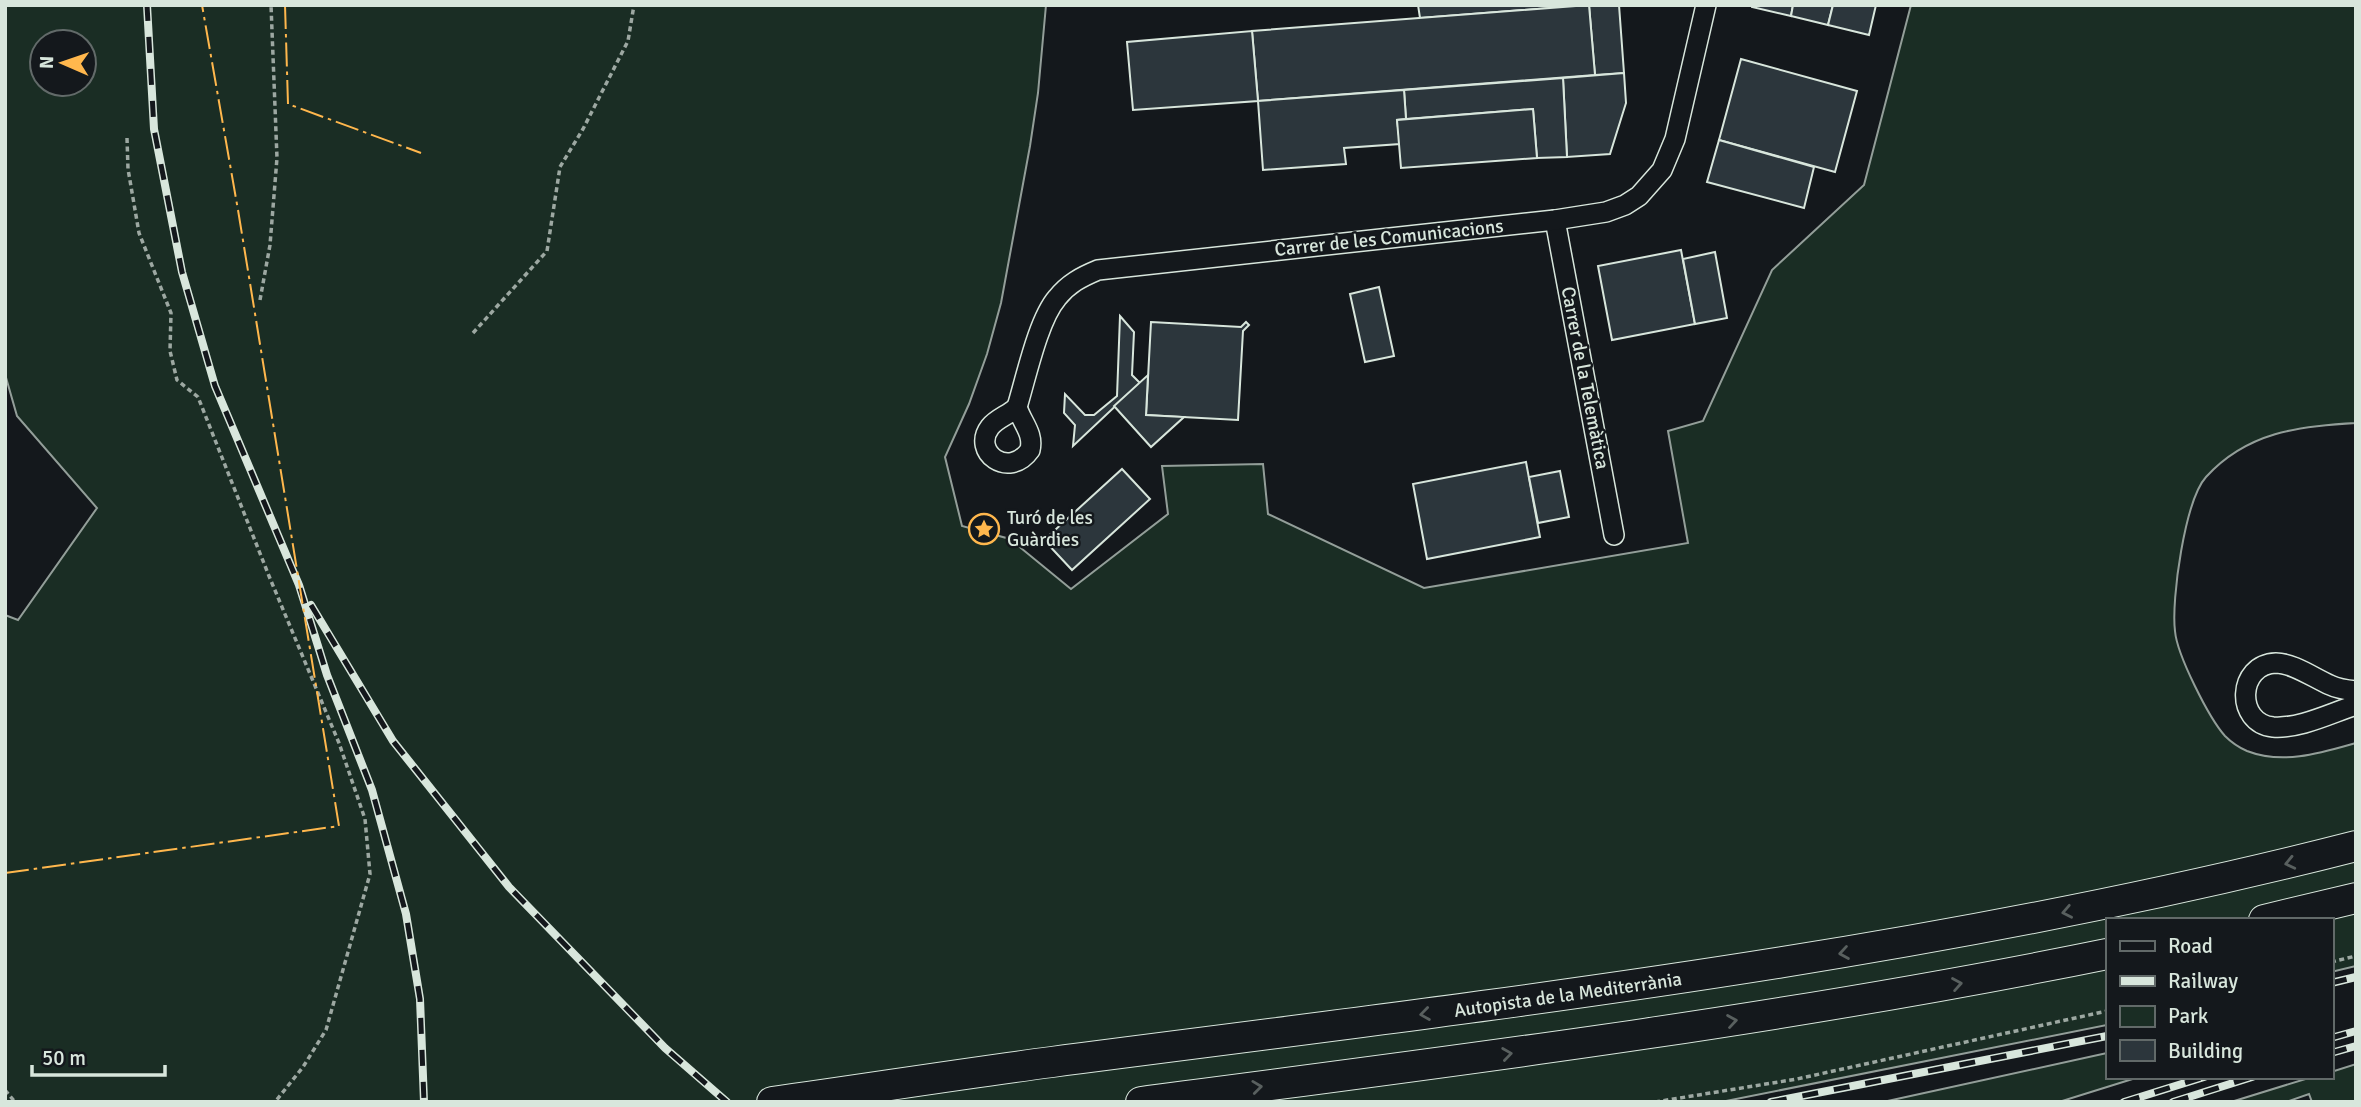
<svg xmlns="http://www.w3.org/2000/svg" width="2361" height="1107" viewBox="0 0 2361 1107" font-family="Signika,sans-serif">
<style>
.green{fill:#1a2d24;stroke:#939e99;stroke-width:2;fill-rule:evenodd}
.building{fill:#2c363c;stroke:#d8e6dc;stroke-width:2}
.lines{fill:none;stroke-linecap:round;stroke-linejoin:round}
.minor-casing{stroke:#d8e6dc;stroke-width:22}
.highway-casing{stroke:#d8e6dc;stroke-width:32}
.path{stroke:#9da8a2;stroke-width:3.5;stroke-dasharray:5 3.5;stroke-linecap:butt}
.minor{stroke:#14181c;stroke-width:19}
.highway{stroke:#14181c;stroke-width:30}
.rail-casing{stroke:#d8e6dc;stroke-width:8}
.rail{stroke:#14181c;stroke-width:5;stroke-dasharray:16;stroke-linecap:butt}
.power{stroke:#ffb74d;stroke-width:2;stroke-dasharray:24 5 3.5 5;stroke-linecap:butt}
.oneway{stroke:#59605f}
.labels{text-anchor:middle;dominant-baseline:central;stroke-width:5;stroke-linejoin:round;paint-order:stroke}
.street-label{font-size:19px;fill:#d8e6dc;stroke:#14181c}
.poi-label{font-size:19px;fill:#d8e6dc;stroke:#14181c;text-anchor:start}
</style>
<rect width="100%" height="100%" fill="#14181c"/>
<g class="green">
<path d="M 5,5 L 1046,5 L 1038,93 L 1030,146 L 1001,303 L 987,354 L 969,404 L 945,457 L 962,526 L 1010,539 L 1071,589 L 1168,514 L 1162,466 L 1263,464 L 1268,514 L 1424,588 L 1688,543 L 1668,431 L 1703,421 L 1772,270 L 1864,185 L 1911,5 L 2356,5 L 2356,423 C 2299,426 2247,432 2206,477 C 2185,500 2171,600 2175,631 C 2177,655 2209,718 2225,736 C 2230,741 2240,748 2247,751 C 2283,765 2321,753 2356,743 L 2356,966 L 2331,972 L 2331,920 L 2107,920 L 2107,1025 L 1721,1102 L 5,1102 L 5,615 L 18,620 L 97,508 L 17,416 L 5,374 ZM 42,42 L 84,42 L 84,84 L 42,84 Z"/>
<path d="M 2107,1053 L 2107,1077 L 2139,1077 L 2059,1102 L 1883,1102 Z"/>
<path d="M 2356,1064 L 2356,1102 L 2312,1102 L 2309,1094 L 2286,1102 L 2231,1102 L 2312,1077 L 2331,1077 L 2331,1072 Z"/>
</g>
<g class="building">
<path d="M 1418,5 L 1619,5 L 1624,73 L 1595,75 L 1589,5 L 1420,18 Z"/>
<path d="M 1589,5 L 1595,75 L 1258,101 L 1252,31 Z"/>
<path d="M 1752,5 L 1793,5 L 1791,16 L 1752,7 Z"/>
<path d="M 1793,5 L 1833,5 L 1828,25 L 1791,16 Z"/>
<path d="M 1833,5 L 1876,5 L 1869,35 L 1828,25 Z"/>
<path d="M 1252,31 L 1258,101 L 1133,110 L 1127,42 Z"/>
<path d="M 1741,59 L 1857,91 L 1835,172 L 1719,140 Z"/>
<path d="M 1624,73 L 1626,103 L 1610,154 L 1567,157 L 1563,78 Z"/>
<path d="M 1563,78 L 1567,157 L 1537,158 L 1533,109 L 1406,119 L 1404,90 Z"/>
<path d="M 1404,90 L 1406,119 L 1397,120 L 1400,144 L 1344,148 L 1346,164 L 1263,170 L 1258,101 Z"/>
<path d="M 1533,109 L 1537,158 L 1401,168 L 1397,120 Z"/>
<path d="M 1719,140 L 1814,167 L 1804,208 L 1707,182 Z"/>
<path d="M 1681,250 L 1695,324 L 1612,340 L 1598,266 Z"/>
<path d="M 1715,252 L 1727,318 L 1695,324 L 1683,259 Z"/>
<path d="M 1379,287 L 1394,356 L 1365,362 L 1350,294 Z"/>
<path d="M 1120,316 L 1134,332 L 1132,375 L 1140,383 L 1073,446 L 1075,425 L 1064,413 L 1065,394 L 1085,415 L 1094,415 L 1117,396 Z"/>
<path d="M 1151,322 L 1241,327 L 1246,322 L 1249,325 L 1243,331 L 1238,420 L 1146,415 Z"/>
<path d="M 1148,375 L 1146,415 L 1184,417 L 1151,447 L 1114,406 Z"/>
<path d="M 1526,462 L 1540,537 L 1427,559 L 1413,484 Z"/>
<path d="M 1122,469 L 1150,499 L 1072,570 L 1044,540 Z"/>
<path d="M 1560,471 L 1569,517 L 1538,523 L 1529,477 Z"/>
</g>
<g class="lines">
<g class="minor-casing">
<g id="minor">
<path d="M 1555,220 L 1614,535"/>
<path d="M 1017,407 C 1026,378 1038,320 1057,298 C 1068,284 1081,277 1098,270 L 1555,220 L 1606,212 L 1625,205 L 1639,196 L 1662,170 L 1675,139 L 1706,5"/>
<path d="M 1017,407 C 1022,423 1034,433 1030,450 C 1009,480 971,452 990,427 C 997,418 1009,415 1017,407 Z"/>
<path d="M 2356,691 C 2347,690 2338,689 2330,685 C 2314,678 2293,663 2276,663 C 2237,664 2235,723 2273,727 C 2300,729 2331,713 2356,705"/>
</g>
</g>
<g class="highway-casing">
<g id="highway">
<path d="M 2264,920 L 2356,898"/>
<path d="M 772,1102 C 866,1089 959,1074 1052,1062 C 1490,1005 1927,956 2356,846"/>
<path d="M 1141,1102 C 1464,1060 1788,1019 2107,954"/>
</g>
</g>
<g class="path">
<path d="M 127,138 L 128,169 L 139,233 L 171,313 L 170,351 L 177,380 L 198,397 L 269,576 L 339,743 L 365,819 L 370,874 L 326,1030 L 303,1067 L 275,1102"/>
<path d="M 260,300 L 270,245 L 277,158 L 271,5"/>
<path d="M 473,333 L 547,251 L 560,167 L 583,129 L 628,41 L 634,5"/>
<path d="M 2331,962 L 2356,956"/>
<path d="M 5,1090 L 15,1102"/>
<path d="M 1655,1102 L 1797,1079 L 2107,1011"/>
</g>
<use href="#minor" class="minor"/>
<use href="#highway" class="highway"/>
<g class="rail-casing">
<g id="rail">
<path d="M 147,5 L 154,129 L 182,272 L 215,386 L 299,585 L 327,675 L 372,790 L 406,914 L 420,999 L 424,1102"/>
<path d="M 311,605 L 393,741 L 509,887 L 665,1048 L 727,1102"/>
<path d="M 2331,983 L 2356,977"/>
<path d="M 2331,1038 L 2356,1031"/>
<path d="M 2331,1053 L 2356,1046"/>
<path d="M 1771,1102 L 2107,1036"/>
<path d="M 2124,1102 L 2204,1077"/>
<path d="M 2173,1102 L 2252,1077"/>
</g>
</g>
<use href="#rail" class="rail"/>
<g class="power">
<path d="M 285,5 L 288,104 L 421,153"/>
<path d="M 5,873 L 339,826 L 238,210 L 202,5"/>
</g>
</g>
<defs><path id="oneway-chevron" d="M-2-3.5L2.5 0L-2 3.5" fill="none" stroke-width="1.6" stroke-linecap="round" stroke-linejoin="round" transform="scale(1.75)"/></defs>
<g class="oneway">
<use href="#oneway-chevron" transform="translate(2290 863) rotate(167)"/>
<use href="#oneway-chevron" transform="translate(2067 912) rotate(169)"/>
<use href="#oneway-chevron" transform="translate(1844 953) rotate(171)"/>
<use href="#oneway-chevron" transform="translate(1957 984) rotate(-10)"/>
<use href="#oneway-chevron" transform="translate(1425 1014) rotate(172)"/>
<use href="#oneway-chevron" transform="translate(1732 1021) rotate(-9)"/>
<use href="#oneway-chevron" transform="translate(1507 1054) rotate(-8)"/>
<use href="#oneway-chevron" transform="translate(1257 1087) rotate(-7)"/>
</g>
<defs>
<g id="sight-ring" transform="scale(1.575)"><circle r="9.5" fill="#14181c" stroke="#ffb74d" stroke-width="1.5"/><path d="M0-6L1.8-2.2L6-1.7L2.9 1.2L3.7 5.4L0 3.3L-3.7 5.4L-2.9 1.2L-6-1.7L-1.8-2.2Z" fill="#ffb74d"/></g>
</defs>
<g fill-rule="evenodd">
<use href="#sight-ring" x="984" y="529"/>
</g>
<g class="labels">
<g class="street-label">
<text transform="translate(1389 238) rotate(-6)">Carrer de les Comunicacions</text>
<text transform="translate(1585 378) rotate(79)">Carrer de la Telemàtica</text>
<text transform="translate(1568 995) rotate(-8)">Autopista de la Mediterrània</text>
</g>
<g class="poi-label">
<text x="1007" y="518">Turó de les<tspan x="1007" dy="22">Guàrdies</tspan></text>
</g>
</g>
<rect width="2361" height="1107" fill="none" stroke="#d8e6dc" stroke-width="14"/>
<rect x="2106" y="918" width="228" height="161" fill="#14181c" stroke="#626a69" stroke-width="2"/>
<rect x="2120" y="941" width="35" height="10" fill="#14181c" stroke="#626a69" stroke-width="2"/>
<text x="2168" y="953" font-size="21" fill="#d8e6dc">Road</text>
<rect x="2120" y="976" width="35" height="10" fill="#d8e6dc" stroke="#626a69" stroke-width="2"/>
<text x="2168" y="988" font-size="21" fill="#d8e6dc">Railway</text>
<rect x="2120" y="1006" width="35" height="21" fill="#1a2d24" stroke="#626a69" stroke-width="2"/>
<text x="2168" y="1023" font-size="21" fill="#d8e6dc">Park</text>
<rect x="2120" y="1040" width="35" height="21" fill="#2c363c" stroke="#626a69" stroke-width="2"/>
<text x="2168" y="1058" font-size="21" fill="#d8e6dc">Building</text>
<g transform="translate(63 63) rotate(272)"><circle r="33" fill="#14181c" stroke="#626a69" stroke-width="2"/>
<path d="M0-5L12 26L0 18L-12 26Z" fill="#ffb74d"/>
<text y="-10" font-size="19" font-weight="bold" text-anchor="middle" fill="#d8e6dc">N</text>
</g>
<path d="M32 1065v10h133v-10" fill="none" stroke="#d8e6dc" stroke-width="3.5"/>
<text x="42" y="1065" font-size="21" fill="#d8e6dc" stroke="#14181c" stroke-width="5" paint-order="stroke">50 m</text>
</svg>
